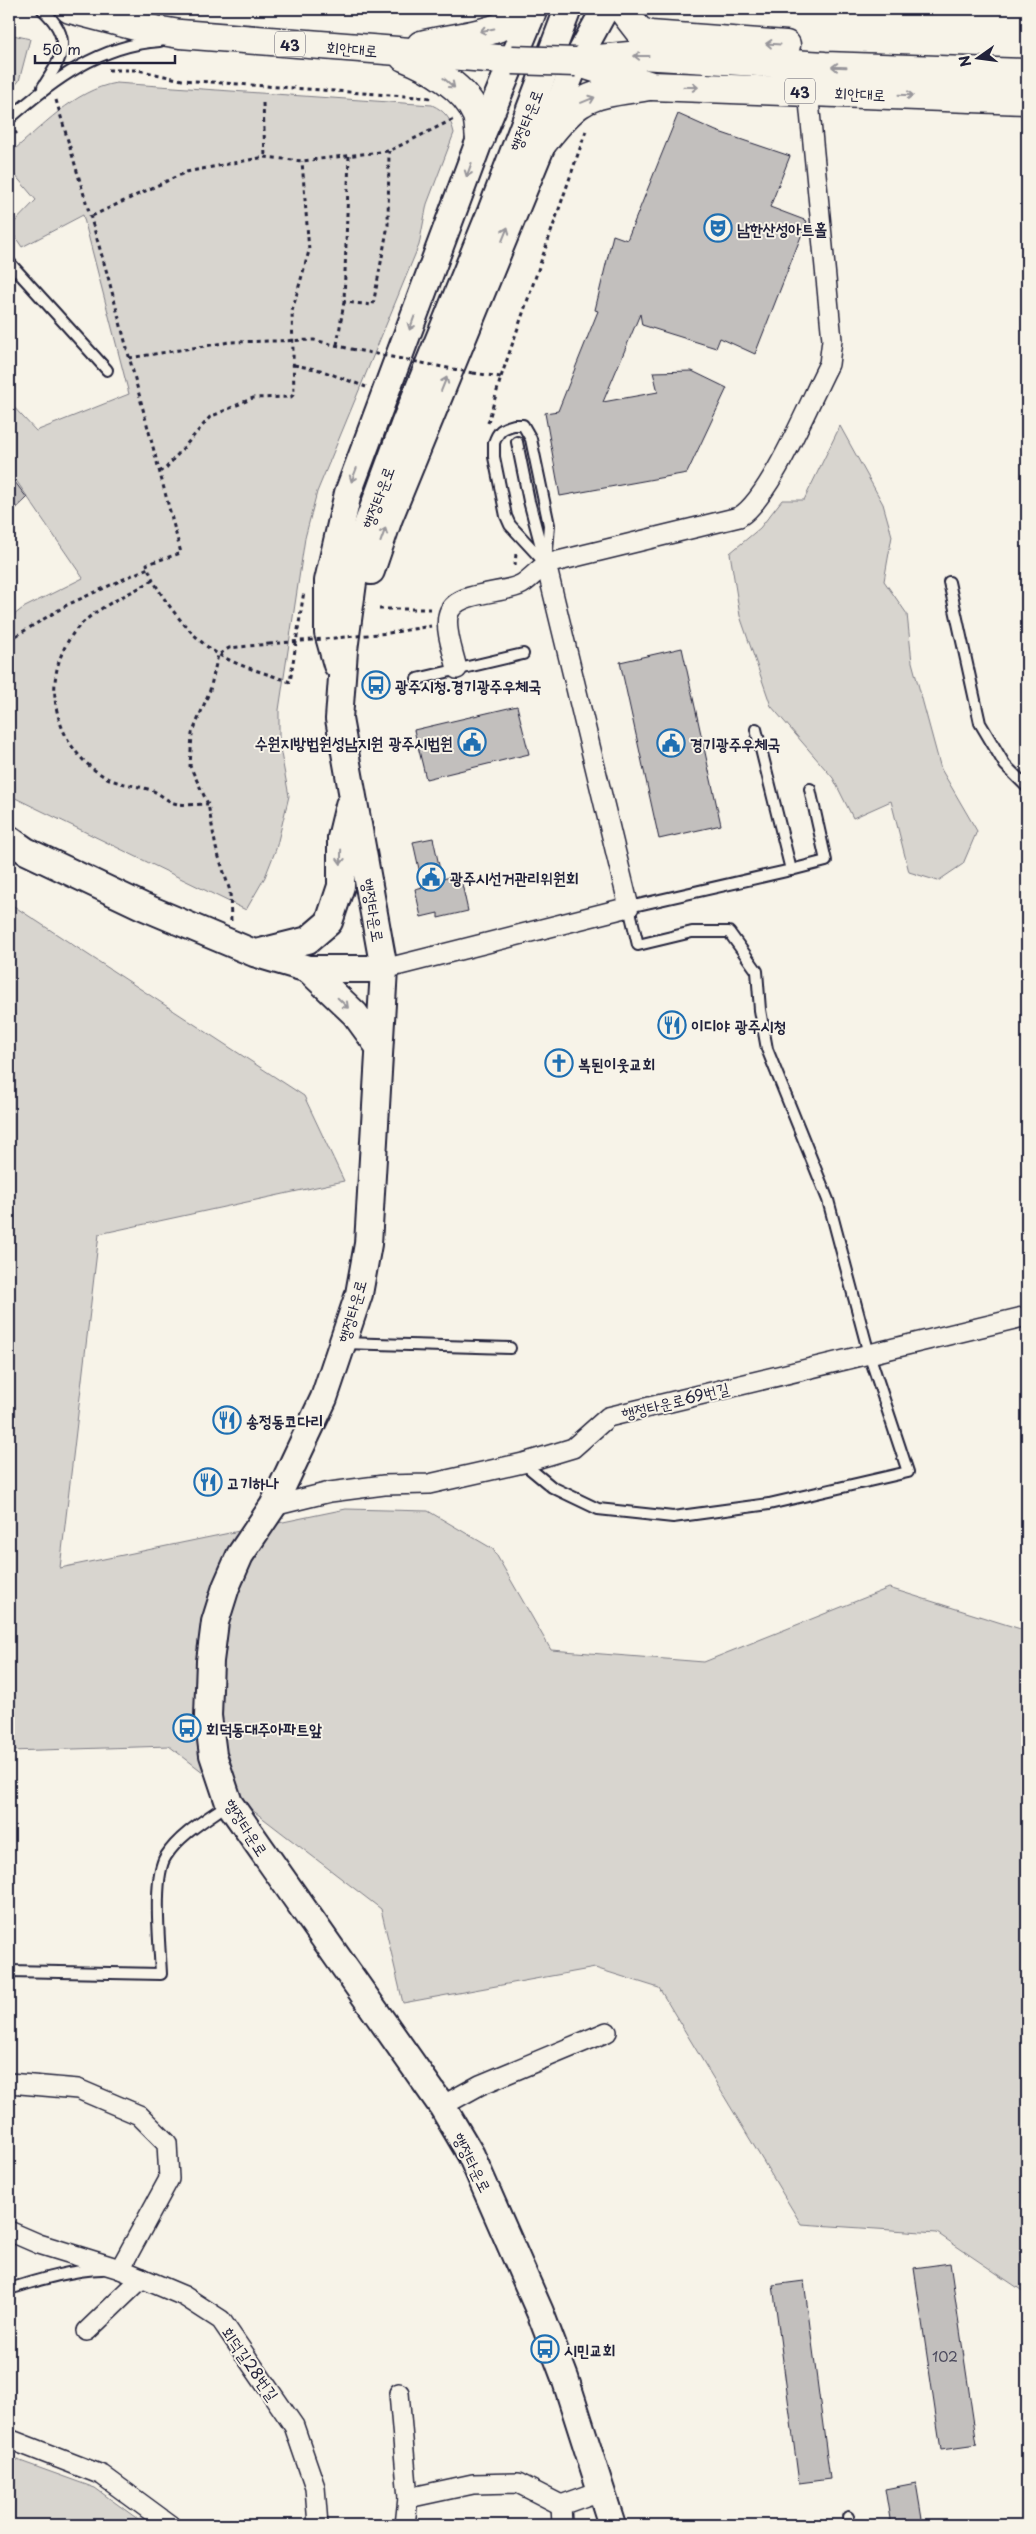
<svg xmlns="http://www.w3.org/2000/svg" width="1036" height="2534" viewBox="0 0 1036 2534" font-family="'Playpen Sans','Poor Story',sans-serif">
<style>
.green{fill:#d8d5cf;stroke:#7d7c85}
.building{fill:#c2bfbd;stroke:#22223b}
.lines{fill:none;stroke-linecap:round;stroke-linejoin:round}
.lane-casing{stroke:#22223b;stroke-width:14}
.street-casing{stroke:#22223b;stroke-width:22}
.secondary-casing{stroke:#22223b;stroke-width:30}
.primary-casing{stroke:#22223b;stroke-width:31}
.path{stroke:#22223b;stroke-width:3;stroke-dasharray:4 4;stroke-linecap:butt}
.lane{stroke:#f7f3e8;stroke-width:10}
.street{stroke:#f7f3e8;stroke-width:19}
.secondary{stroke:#f7f3e8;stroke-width:26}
.primary{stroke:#f7f3e8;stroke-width:28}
.primary-bridge-casing{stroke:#22223b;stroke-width:31;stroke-linecap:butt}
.path-bridge{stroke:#22223b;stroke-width:3;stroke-dasharray:4 4;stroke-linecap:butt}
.primary-bridge{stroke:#f7f3e8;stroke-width:28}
.oneway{stroke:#97959a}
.labels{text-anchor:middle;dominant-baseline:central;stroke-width:4;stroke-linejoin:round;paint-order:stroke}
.number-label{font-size:14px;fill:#4a495c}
.shield{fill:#f7f3e8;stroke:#62616f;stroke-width:1}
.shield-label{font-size:15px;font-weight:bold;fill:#22223b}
.street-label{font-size:16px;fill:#22223b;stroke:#f7f3e8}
.poi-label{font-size:16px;font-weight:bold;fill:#22223b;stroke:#f7f3e8;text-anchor:start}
</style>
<rect width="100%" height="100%" fill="#f7f3e8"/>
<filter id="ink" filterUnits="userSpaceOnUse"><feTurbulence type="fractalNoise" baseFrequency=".02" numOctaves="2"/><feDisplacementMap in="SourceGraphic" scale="10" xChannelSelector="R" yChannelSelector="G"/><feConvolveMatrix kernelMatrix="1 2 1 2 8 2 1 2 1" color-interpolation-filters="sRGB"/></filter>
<g filter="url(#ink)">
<g class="green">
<path d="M 9,34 L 30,39 L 19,81 L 9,92 Z"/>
<path d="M 116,83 L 432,105 C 445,111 451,119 454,133 L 427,204 L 419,245 L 317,492 L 305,538 L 279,710 L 279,743 L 289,796 L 276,849 L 265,877 L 246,910 L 9,795 L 9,619 L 23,608 L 83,578 L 9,470 L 9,402 L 36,431 L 129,394 L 83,215 L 22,247 L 9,228 L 36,200 L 9,168 L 9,154 C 41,128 74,90 116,83 Z"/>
<path d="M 840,426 L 883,504 L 892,536 L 884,581 L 907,614 L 912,662 L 941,769 L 977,831 L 963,864 L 938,881 L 909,872 L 891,801 L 853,818 L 833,778 L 771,706 L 740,616 L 730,553 L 760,528 L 782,500 L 804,500 Z"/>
<path d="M 9,903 L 304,1096 L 344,1181 L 99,1234 L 60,1568 L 346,1509 L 428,1511 L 493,1549 L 551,1650 L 704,1662 L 889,1588 L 1027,1631 L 1027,2294 L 937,2233 L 801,2224 L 659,1988 L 595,1968 L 403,2003 L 381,1909 L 169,1746 L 9,1751 Z"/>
<path d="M 9,2457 L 95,2488 L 146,2525 L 9,2525 Z"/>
</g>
<g class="building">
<path d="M 678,114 L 716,131 L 790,156 L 770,207 L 807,221 L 755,354 L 720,338 L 716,348 L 642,325 L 640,314 L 603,402 L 658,392 L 653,372 L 692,371 L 727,388 L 687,473 L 560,496 L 545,413 L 558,411 L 598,311 L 595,310 L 613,235 L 627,240 Z"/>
<path d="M 9,474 L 27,498 L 9,515 Z"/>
<path d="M 682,648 L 721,825 L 659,839 L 620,662 Z"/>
<path d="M 517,706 L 529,754 L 426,779 L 414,730 Z"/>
<path d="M 433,838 L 442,879 L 460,875 L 468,911 L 438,918 L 438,913 L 421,917 L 415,889 L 423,887 L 413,842 Z"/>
<path d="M 950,2263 L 977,2445 L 941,2450 L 914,2268 Z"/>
<path d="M 804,2281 L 830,2479 L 799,2483 L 773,2285 Z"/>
<path d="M 916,2483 L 923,2525 L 891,2525 L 885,2489 Z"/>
</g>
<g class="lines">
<g class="lane-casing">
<g id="lane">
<path d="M 42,9 C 74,38 63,56 43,87"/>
<path d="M 9,119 C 53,80 100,45 160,41"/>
<path d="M 9,262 L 107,370"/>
<path d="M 514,425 L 523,425 L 531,439 L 549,525 L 546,564 L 510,525 L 506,516 L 494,457 L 494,443 C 498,431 502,428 514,425 Z"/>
<path d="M 517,442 L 529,501 L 544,558"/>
<path d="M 949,582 L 980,723 L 1005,765 L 1027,787"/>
<path d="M 417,679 L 523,654"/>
<path d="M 791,870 L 826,861 L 810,789"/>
<path d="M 343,1343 L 510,1348"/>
<path d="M 523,1463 L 552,1487 L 598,1509 L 673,1517 L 769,1504 L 908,1472 L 869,1354 L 828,1200 L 767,1049 L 760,1010 L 757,971 L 729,932 L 692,932 L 638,945 L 629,907 L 791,870 L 756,729"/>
<path d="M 9,1971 L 161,1974 C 160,1947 152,1877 166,1856 C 180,1834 207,1819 228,1804"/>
<path d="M 9,2289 C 39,2280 70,2270 102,2269"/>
<path d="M 848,2517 L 850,2525"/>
</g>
</g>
<g class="street-casing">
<g id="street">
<path d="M 457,669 C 454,654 445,632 448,616 C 453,590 503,595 522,584 C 530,579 538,570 546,564"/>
<path d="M 384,969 L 629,907 L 546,564 L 739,517 C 771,498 810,400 829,364 L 832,340 L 808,91"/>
<path d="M 273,1506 L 330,1492 L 384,1485 L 429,1484 L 523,1463 L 573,1448 L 608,1417 L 1027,1316"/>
<path d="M 9,2083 L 78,2089 L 139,2115 L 167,2143 L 169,2179 L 120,2269 L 184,2296 L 221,2320 L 294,2426 L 315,2487 L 318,2525"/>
<path d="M 442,2106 L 480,2085 L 607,2032"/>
<path d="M 9,2231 L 39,2244 L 120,2269"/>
<path d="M 87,2331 L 142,2278"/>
<path d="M 399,2393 L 408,2498 L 405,2525"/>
<path d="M 9,2439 L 102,2475 L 170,2525"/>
<path d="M 408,2498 L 473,2484 L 518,2483 L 561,2505"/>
<path d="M 562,2525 L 561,2505 L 600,2491"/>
</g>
</g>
<g class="secondary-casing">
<g id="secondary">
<path d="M 568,9 L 490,214 L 404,425 L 366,528 L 354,575 L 344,650 L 339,719 L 384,969 L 368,1244 L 359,1294 L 324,1398 L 273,1506 L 240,1555 L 226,1587 L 215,1622 L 210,1661 L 208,1716 L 213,1755 L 229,1803 L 442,2106 L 471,2155 L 540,2312 L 565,2378 L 612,2525"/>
<path d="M 371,571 L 389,518 L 576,62 L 605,9"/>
<path d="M 337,665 L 328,633 L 328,581 L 348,493 L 480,139 L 534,9"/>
<path d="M 9,839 L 26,851 L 142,906 L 254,953 L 308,969 L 384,969"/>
<path d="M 256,953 L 308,940 L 329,922 L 341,886 L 341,838 L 349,805"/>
<path d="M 308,969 L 355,1014 L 379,1047"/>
</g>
</g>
<g class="primary-casing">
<g id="primary">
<path d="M 70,9 L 143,28 L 180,34 L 512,60"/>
<path d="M 622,9 L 639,31 L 650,35 L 786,45"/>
<path d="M 421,45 C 454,37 506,34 530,9"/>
<path d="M 404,57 C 430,67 466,88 477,116 C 479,123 479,132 480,139"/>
<path d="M 588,60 L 640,55 L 825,66 L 1027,73"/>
<path d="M 576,62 L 652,86 L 1027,100"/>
<path d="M 541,145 C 553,131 565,113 581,103 C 599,91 628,90 649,86"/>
</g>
</g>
<g class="path">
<path d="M 108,70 L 138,70 L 182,80 L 432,98"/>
<path d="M 56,100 L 107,273 L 181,553 L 147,564 C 154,592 193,640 218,654 C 239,667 267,673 290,682 L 304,591"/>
<path d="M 263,103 L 265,157"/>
<path d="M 9,139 L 17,132"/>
<path d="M 349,156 L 344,302 L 373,305 L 388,225 L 389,151"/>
<path d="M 92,216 L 186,172 L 265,157 L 302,161 L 389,151 L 454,119"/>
<path d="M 337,345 L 344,302"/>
<path d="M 129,358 L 230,342 L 314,340 L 351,349"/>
<path d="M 294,365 L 320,370 L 366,387"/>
<path d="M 473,373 L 501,377"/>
<path d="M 488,423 L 501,377 L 587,128"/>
<path d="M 159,472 L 166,468 L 210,417 L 253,398 L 291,397 L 294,394 L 292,311 L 309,251 L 302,161"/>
<path d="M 515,566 L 516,553"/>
<path d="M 153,580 C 127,596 87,610 70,638 C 39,686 57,751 107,778 C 121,785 136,785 151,790 C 159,793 166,800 174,803 C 184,806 197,804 208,804"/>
<path d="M 379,609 L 431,609"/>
<path d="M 389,633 L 431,626"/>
<path d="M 9,640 L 67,605 L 148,568"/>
<path d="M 9,810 L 12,818"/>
<path d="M 231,921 L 230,891 L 216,848 L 208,804 L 190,766 L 192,734 L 210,690 L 218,655 L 229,648 L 269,644"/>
</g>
<use href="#lane" class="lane"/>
<use href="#street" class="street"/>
<use href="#secondary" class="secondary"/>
<use href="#primary" class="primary"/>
<g class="primary-bridge-casing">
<path id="primary-bridge" d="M 512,60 L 576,62"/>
</g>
<g class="path-bridge">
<path d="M 351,349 L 473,373"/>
<path d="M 269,644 L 389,633"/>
</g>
<use href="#primary-bridge" class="primary-bridge"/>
</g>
<defs><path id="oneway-shaft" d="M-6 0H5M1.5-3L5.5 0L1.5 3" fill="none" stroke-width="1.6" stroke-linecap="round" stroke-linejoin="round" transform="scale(1.25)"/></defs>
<g class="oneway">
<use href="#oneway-shaft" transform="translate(487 30) rotate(168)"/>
<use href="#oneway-shaft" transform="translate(773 44) rotate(-176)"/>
<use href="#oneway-shaft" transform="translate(641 56) rotate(180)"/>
<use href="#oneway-shaft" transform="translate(839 67) rotate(-178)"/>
<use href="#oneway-shaft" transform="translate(449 83) rotate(41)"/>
<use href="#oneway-shaft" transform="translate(691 87) rotate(2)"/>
<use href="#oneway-shaft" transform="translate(906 95) rotate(2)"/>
<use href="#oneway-shaft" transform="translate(588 100) rotate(-22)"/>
<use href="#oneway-shaft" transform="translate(469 170) rotate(110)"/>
<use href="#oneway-shaft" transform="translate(505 234) rotate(-68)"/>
<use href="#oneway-shaft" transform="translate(412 323) rotate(110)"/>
<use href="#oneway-shaft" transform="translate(444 384) rotate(-68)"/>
<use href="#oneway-shaft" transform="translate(354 475) rotate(111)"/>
<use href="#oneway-shaft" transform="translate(383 535) rotate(-70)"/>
<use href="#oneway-shaft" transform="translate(341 857) rotate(91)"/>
<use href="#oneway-shaft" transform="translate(343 1003) rotate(44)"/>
</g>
</g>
<defs>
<g id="theatre-ring" transform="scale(1.4375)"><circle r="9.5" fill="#f7f3e8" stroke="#1f6fb2" stroke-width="1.5"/><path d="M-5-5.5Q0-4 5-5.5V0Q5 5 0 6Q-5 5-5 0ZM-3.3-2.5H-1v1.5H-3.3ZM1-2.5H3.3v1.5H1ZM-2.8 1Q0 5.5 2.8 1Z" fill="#1f6fb2"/></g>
<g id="bus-ring" transform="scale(1.4375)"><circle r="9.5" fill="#f7f3e8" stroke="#1f6fb2" stroke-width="1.5"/><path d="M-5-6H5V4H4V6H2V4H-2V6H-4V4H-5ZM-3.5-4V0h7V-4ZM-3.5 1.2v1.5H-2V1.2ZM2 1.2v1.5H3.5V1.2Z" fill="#1f6fb2"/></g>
<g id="civic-ring" transform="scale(1.4375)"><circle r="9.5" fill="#f7f3e8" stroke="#1f6fb2" stroke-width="1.5"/><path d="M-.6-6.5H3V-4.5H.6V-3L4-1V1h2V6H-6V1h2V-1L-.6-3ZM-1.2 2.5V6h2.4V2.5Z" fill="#1f6fb2"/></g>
<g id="restaurant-ring" transform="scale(1.4375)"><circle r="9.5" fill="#f7f3e8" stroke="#1f6fb2" stroke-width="1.5"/><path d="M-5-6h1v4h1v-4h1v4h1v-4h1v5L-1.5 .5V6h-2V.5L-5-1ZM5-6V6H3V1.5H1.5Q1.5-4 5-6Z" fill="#1f6fb2"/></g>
<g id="church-ring" transform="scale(1.4375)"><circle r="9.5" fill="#f7f3e8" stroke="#1f6fb2" stroke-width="1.5"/><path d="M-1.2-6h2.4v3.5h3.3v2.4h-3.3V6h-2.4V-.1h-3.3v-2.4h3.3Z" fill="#1f6fb2"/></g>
</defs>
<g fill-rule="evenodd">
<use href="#theatre-ring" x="718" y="228"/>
<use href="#bus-ring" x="376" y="685"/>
<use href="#civic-ring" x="472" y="742"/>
<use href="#civic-ring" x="671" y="743"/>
<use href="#civic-ring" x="431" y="877"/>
<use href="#restaurant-ring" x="672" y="1025"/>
<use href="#church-ring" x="559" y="1063"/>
<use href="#restaurant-ring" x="227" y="1420"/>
<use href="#restaurant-ring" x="208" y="1482"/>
<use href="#bus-ring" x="187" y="1728"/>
<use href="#bus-ring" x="545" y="2349"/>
</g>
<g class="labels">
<g class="number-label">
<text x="945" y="2356">102</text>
</g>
<g class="shield">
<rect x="275" y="31.5" width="30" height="25" rx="4"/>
<rect x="785" y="78.5" width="30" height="25" rx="4"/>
</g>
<g class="shield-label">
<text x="290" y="44">43</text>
<text x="800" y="91">43</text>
</g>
<g class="street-label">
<text transform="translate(352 48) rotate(4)">회안대로</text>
<text transform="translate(860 93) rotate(2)">회안대로</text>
<text transform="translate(525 120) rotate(-69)">행정타운로</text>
<text transform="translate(377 497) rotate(-70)">행정타운로</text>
<text transform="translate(374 910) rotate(80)">행정타운로</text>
<text transform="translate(351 1311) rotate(-74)">행정타운로</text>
<text transform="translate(675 1400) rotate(-14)">행정타운로69번길</text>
<text transform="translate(247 1827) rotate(57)">행정타운로</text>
<text transform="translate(473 2162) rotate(63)">행정타운로</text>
<text transform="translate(251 2363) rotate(55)">회덕길28번길</text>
</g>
<g class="poi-label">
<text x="737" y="228">남한산성아트홀</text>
<text x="395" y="685">광주시청.경기광주우체국</text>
<text x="453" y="742" text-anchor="end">수원지방법원성남지원 광주시법원</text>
<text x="690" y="743">경기광주우체국</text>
<text x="450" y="877">광주시선거관리위원회</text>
<text x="691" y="1025">이디야 광주시청</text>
<text x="578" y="1063">복된이웃교회</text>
<text x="246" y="1420">송정동코다리</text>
<text x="227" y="1482">고기하나</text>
<text x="206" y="1728">회덕동대주아파트앞</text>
<text x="564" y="2349">시민교회</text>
</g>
</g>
<rect width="1036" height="2534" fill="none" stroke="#f7f3e8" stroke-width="30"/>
<rect x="15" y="15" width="1006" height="2504" fill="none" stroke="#22223b" stroke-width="2" filter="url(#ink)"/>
<g transform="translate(978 58) rotate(256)" stroke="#f7f3e8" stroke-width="4" paint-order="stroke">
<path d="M0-4L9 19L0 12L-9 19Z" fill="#22223b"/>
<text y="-8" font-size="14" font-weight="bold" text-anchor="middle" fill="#22223b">N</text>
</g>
<path d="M35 55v8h140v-8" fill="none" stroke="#22223b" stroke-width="2.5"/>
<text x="42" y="55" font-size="15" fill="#22223b" stroke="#f7f3e8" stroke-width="4" paint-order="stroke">50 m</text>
</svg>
